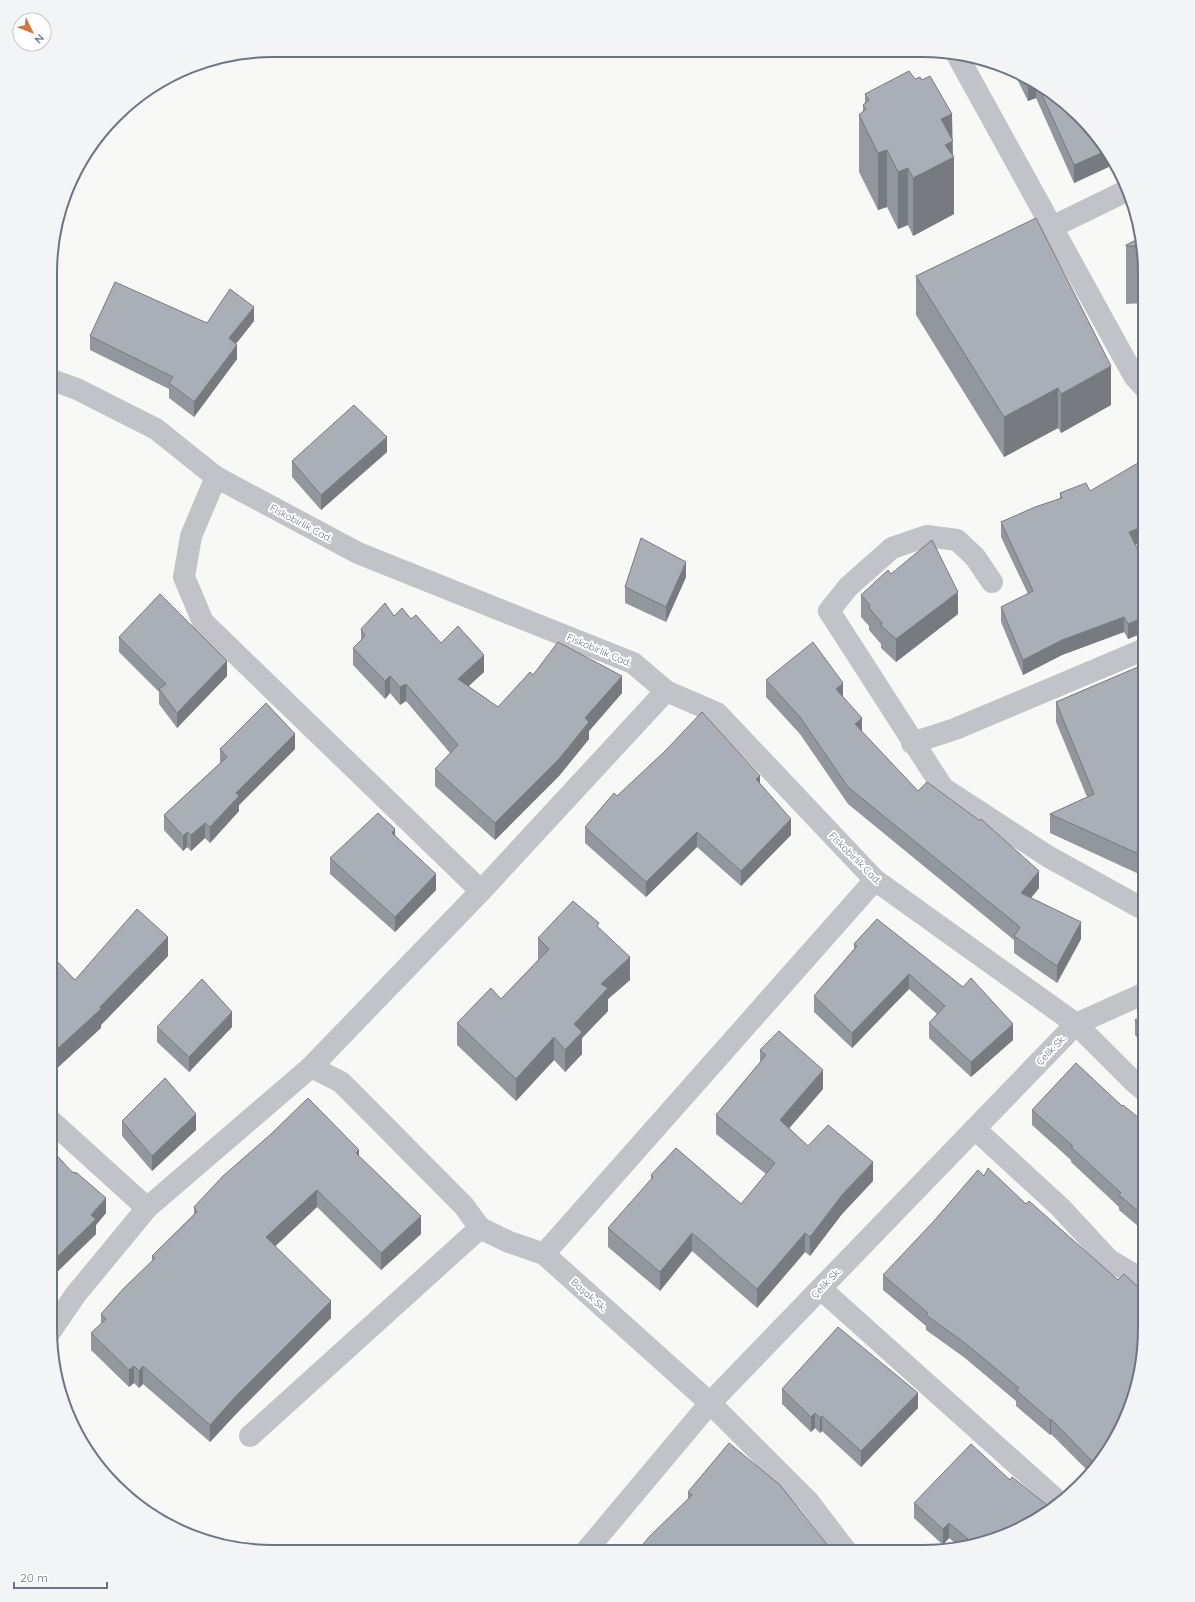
<svg xmlns="http://www.w3.org/2000/svg" width="1195" height="1602" viewBox="0 0 1195 1602" font-family="Quicksand,sans-serif">
<style>
.lines{fill:none;stroke-linecap:round;stroke-linejoin:round}
.minor{stroke:#c1c3c8;stroke-width:22}
.wall{fill:#92969d}
.shaded-wall{fill:#777a7f}
.building{fill:#aaaeb6;stroke:#777a7f}
.labels{text-anchor:middle;dominant-baseline:central;stroke-width:4;stroke-linejoin:round;paint-order:stroke}
.street-label{font-size:10px;fill:#6c7584;stroke:#fff}
.rim{fill:none;stroke:#6c7584;stroke-width:2}
</style>
<rect width="100%" height="100%" fill="#f8f9f7"/>
<g class="lines">
<g class="minor">
<path d="M 956,53 L 1134,376 L 1145,388"/>
<path d="M 1052,227 L 1128,190"/>
<path d="M 52,380 L 77,389 L 156,429 L 216,477 L 358,553 L 633,663 L 666,691 L 717,713 L 875,880 L 1076,1024 L 1135,1083 L 1145,1091"/>
<path d="M 216,477 L 191,536 L 184,577 L 203,622 L 481,891"/>
<path d="M 992,582 L 975,557 L 957,540 L 927,536 L 892,548 L 848,587 L 829,611 L 943,788 L 1049,857 L 1145,910"/>
<path d="M 912,743 L 955,729 L 1145,649"/>
<path d="M 311,1067 L 341,1082 L 464,1206 L 480,1228 L 509,1242 L 544,1254 L 710,1403 L 808,1501 L 847,1552"/>
<path d="M 50,1120 L 147,1208"/>
<path d="M 975,1129 L 1060,1207 L 1109,1260 L 1145,1281"/>
<path d="M 544,1254 L 875,880"/>
<path d="M 821,1289 L 1060,1503"/>
<path d="M 50,1332 L 76,1294 L 147,1208 L 311,1067 L 481,891 L 666,691"/>
<path d="M 250,1436 L 480,1228"/>
<path d="M 586,1551 L 710,1403 L 1076,1024 L 1145,993"/>
</g>
</g>
<g class="wall">
<path d="M 1013,71 L 1057,96 L 1090,126 L 1115,164 L 1074,183 L 1036,98 L 1028,101 Z"/>
<path d="M 865,94 L 952,140 L 954,214 L 913,236 L 908,225 L 898,229 L 887,207 L 878,210 L 859,172 L 859,115 L 863,111 L 863,105 L 865,103 Z"/>
<path d="M 1140,238 L 1145,273 L 1145,303 L 1126,304 L 1126,245 Z"/>
<path d="M 916,276 L 1111,405 L 1061,433 L 1058,428 L 1004,457 L 916,315 Z"/>
<path d="M 254,321 L 236,344 L 237,359 L 194,417 L 169,398 L 169,389 L 90,350 L 90,336 L 207,323 Z"/>
<path d="M 387,452 L 321,510 L 292,477 L 292,461 Z"/>
<path d="M 1090,491 L 1145,541 L 1135,545 L 1145,564 L 1145,632 L 1128,639 L 1124,632 L 1062,655 L 1023,675 L 1001,622 L 1001,607 L 1028,594 L 1001,537 L 1001,522 L 1060,499 L 1060,493 Z"/>
<path d="M 891,574 L 958,614 L 896,662 L 881,648 L 881,644 L 869,630 L 869,626 L 861,617 L 861,595 Z"/>
<path d="M 686,577 L 666,622 L 625,603 L 625,587 Z"/>
<path d="M 394,616 L 411,619 L 441,643 L 484,672 L 468,686 L 498,707 L 533,675 L 622,693 L 589,731 L 589,739 L 559,776 L 495,840 L 435,786 L 435,769 L 450,753 L 406,701 L 400,705 L 390,693 L 385,699 L 353,665 L 353,648 L 361,641 L 361,629 Z"/>
<path d="M 119,637 L 227,676 L 177,728 L 159,704 L 159,692 L 119,652 Z"/>
<path d="M 1145,664 L 1145,874 L 1141,875 L 1050,833 L 1050,814 L 1087,797 L 1056,722 L 1056,702 Z"/>
<path d="M 766,680 L 843,697 L 862,732 L 918,791 L 1039,888 L 1031,898 L 1081,939 L 1057,983 L 1014,953 L 1014,940 L 848,804 L 800,734 L 766,697 Z"/>
<path d="M 220,749 L 295,749 L 239,805 L 239,811 L 210,843 L 205,838 L 191,851 L 187,847 L 183,851 L 164,830 L 164,815 L 220,763 Z"/>
<path d="M 760,784 L 791,835 L 741,886 L 697,847 L 646,897 L 585,843 L 585,827 L 617,796 Z"/>
<path d="M 395,835 L 436,890 L 395,932 L 330,874 L 330,858 Z"/>
<path d="M 877,919 L 1013,1040 L 971,1077 L 929,1038 L 929,1023 L 937,1014 L 909,989 L 852,1048 L 814,1012 L 814,996 L 854,949 L 854,944 Z"/>
<path d="M 599,928 L 630,980 L 608,999 L 608,1011 L 582,1038 L 582,1054 L 565,1072 L 554,1060 L 516,1101 L 457,1045 L 457,1023 L 501,999 L 538,960 L 538,938 Z"/>
<path d="M 51,955 L 75,980 L 168,956 L 101,1025 L 101,1028 L 55,1070 L 50,1066 Z"/>
<path d="M 1145,1014 L 1145,1046 L 1135,1035 L 1135,1020 Z"/>
<path d="M 157,1027 L 232,1027 L 189,1072 L 157,1042 Z"/>
<path d="M 760,1050 L 823,1089 L 789,1128 L 808,1146 L 873,1181 L 842,1214 L 810,1256 L 805,1252 L 757,1308 L 692,1251 L 660,1291 L 608,1247 L 608,1228 L 651,1180 L 651,1175 L 741,1204 L 766,1174 L 716,1134 L 716,1115 L 760,1063 Z"/>
<path d="M 1122,1106 L 1145,1123 L 1145,1232 L 1119,1210 L 1119,1207 L 1071,1162 L 1071,1160 L 1032,1125 L 1032,1110 Z"/>
<path d="M 122,1121 L 196,1130 L 152,1171 L 122,1136 Z"/>
<path d="M 50,1148 L 106,1213 L 96,1225 L 96,1234 L 56,1273 L 50,1267 Z"/>
<path d="M 359,1157 L 421,1234 L 381,1270 L 317,1207 L 275,1246 L 331,1318 L 236,1414 L 210,1442 L 143,1384 L 139,1388 L 134,1383 L 129,1387 L 91,1350 L 91,1333 L 101,1324 L 101,1314 L 152,1261 L 152,1256 L 194,1214 L 194,1207 Z"/>
<path d="M 883,1275 L 1108,1453 L 1090,1473 L 1051,1434 L 1050,1435 L 1016,1406 L 1016,1401 L 965,1358 L 926,1330 L 926,1326 L 883,1290 Z"/>
<path d="M 782,1389 L 918,1408 L 861,1467 L 822,1431 L 820,1433 L 815,1428 L 811,1432 L 782,1404 Z"/>
<path d="M 1010,1480 L 1048,1510 L 979,1544 L 960,1547 L 949,1538 L 943,1545 L 914,1518 L 914,1503 Z"/>
<path d="M 688,1492 L 833,1552 L 688,1498 Z"/>
</g>
<g class="shaded-wall">
<path d="M 1033,82 L 1036,83 L 1036,98 L 1028,101 L 1028,84 Z"/>
<path d="M 952,114 L 953,158 L 954,157 L 954,214 L 913,236 L 913,178 L 941,119 Z"/>
<path d="M 887,150 L 887,207 L 878,210 L 878,153 Z"/>
<path d="M 1106,151 L 1115,164 L 1074,183 L 1074,165 Z"/>
<path d="M 908,168 L 908,225 L 898,229 L 898,172 Z"/>
<path d="M 254,307 L 254,321 L 229,352 L 229,338 Z"/>
<path d="M 237,345 L 237,359 L 194,417 L 194,402 Z"/>
<path d="M 1111,366 L 1111,405 L 1061,433 L 1061,394 Z"/>
<path d="M 1058,388 L 1058,428 L 1004,457 L 1004,417 Z"/>
<path d="M 387,437 L 387,452 L 321,510 L 321,495 Z"/>
<path d="M 1145,526 L 1145,541 L 1129,547 L 1129,532 Z"/>
<path d="M 686,562 L 686,577 L 666,622 L 666,607 Z"/>
<path d="M 958,592 L 958,614 L 896,662 L 896,639 Z"/>
<path d="M 1124,617 L 1124,632 L 1062,655 L 1023,675 L 1023,660 L 1062,640 Z"/>
<path d="M 1145,617 L 1145,632 L 1128,639 L 1128,624 Z"/>
<path d="M 484,655 L 484,672 L 458,696 L 458,679 Z"/>
<path d="M 227,661 L 227,676 L 177,728 L 177,713 Z"/>
<path d="M 390,676 L 390,693 L 385,699 L 385,681 Z"/>
<path d="M 622,676 L 622,693 L 589,731 L 589,739 L 559,776 L 495,840 L 495,823 L 585,718 Z"/>
<path d="M 843,683 L 843,700 L 836,689 Z"/>
<path d="M 406,684 L 406,701 L 400,705 L 400,687 Z"/>
<path d="M 862,718 L 862,735 L 855,724 Z"/>
<path d="M 295,734 L 295,749 L 239,805 L 239,811 L 210,843 L 210,827 L 236,793 Z"/>
<path d="M 760,776 L 760,791 L 756,779 Z"/>
<path d="M 791,819 L 791,835 L 741,886 L 741,871 Z"/>
<path d="M 205,823 L 205,838 L 191,851 L 191,835 Z"/>
<path d="M 395,829 L 395,845 L 392,833 Z"/>
<path d="M 187,832 L 187,847 L 183,851 L 183,836 Z"/>
<path d="M 697,832 L 697,847 L 646,897 L 646,882 Z"/>
<path d="M 1145,854 L 1145,874 L 1141,875 L 1141,855 Z"/>
<path d="M 1039,871 L 1039,888 L 1021,910 L 1021,893 Z"/>
<path d="M 436,874 L 436,890 L 395,932 L 395,917 Z"/>
<path d="M 1081,922 L 1081,939 L 1057,983 L 1057,966 Z"/>
<path d="M 168,937 L 168,956 L 101,1025 L 101,1028 L 55,1070 L 55,1051 L 100,1007 Z"/>
<path d="M 630,957 L 630,980 L 608,999 L 608,1011 L 582,1038 L 582,1054 L 565,1072 L 565,1050 L 574,1024 L 601,984 Z"/>
<path d="M 909,974 L 909,989 L 852,1048 L 852,1033 Z"/>
<path d="M 232,1012 L 232,1027 L 189,1072 L 189,1057 Z"/>
<path d="M 1013,1024 L 1013,1040 L 971,1077 L 971,1062 Z"/>
<path d="M 554,1037 L 554,1060 L 516,1101 L 516,1079 Z"/>
<path d="M 823,1070 L 823,1089 L 780,1139 L 780,1120 Z"/>
<path d="M 196,1114 L 196,1130 L 152,1171 L 152,1156 Z"/>
<path d="M 359,1150 L 359,1167 L 356,1153 Z"/>
<path d="M 873,1162 L 873,1181 L 842,1214 L 810,1256 L 810,1237 L 842,1195 Z"/>
<path d="M 317,1190 L 317,1207 L 266,1255 L 266,1237 Z"/>
<path d="M 106,1198 L 106,1213 L 96,1225 L 96,1234 L 56,1273 L 56,1258 Z"/>
<path d="M 421,1216 L 421,1234 L 381,1270 L 381,1253 Z"/>
<path d="M 692,1233 L 692,1251 L 660,1291 L 660,1272 Z"/>
<path d="M 805,1233 L 805,1252 L 757,1308 L 757,1289 Z"/>
<path d="M 331,1301 L 331,1318 L 236,1414 L 210,1442 L 210,1425 L 236,1396 Z"/>
<path d="M 134,1366 L 134,1383 L 129,1387 L 129,1370 Z"/>
<path d="M 143,1366 L 143,1384 L 139,1388 L 139,1371 Z"/>
<path d="M 918,1393 L 918,1408 L 861,1467 L 861,1451 Z"/>
<path d="M 815,1413 L 815,1428 L 811,1432 L 811,1417 Z"/>
<path d="M 822,1416 L 822,1431 L 820,1433 L 820,1418 Z"/>
<path d="M 1051,1419 L 1051,1434 L 1050,1435 L 1050,1420 Z"/>
<path d="M 1111,1446 L 1108,1453 L 1094,1468 L 1094,1463 Z"/>
<path d="M 1048,1506 L 1048,1510 L 1039,1517 Z"/>
<path d="M 949,1523 L 949,1538 L 943,1545 L 943,1529 Z"/>
</g>
<g class="building">
<path d="M 909,71 L 915,79 L 920,77 L 922,80 L 930,76 L 952,114 L 941,119 L 953,141 L 945,145 L 954,157 L 913,178 L 908,168 L 898,172 L 887,150 L 878,153 L 859,115 L 866,109 L 863,105 L 869,100 L 865,94 Z"/>
<path d="M 1025,77 L 1033,82 L 1028,84 Z"/>
<path d="M 1037,84 L 1057,96 L 1090,126 L 1106,151 L 1074,165 Z"/>
<path d="M 1036,218 L 1111,366 L 1061,394 L 1058,388 L 1004,417 L 916,276 Z"/>
<path d="M 1140,238 L 1141,246 L 1126,246 L 1126,245 Z"/>
<path d="M 115,282 L 207,323 L 230,289 L 254,307 L 229,338 L 237,345 L 194,402 L 169,383 L 173,377 L 90,336 Z"/>
<path d="M 354,405 L 387,437 L 321,495 L 292,461 Z"/>
<path d="M 1145,459 L 1145,526 L 1129,532 L 1145,564 L 1145,617 L 1128,624 L 1124,617 L 1062,640 L 1023,660 L 1001,607 L 1033,591 L 1001,522 L 1035,507 L 1062,498 L 1060,493 L 1086,483 L 1090,491 Z"/>
<path d="M 641,538 L 686,562 L 666,607 L 625,587 Z"/>
<path d="M 932,540 L 958,592 L 896,639 L 881,626 L 882,623 L 869,608 L 870,605 L 861,595 L 888,570 L 891,574 Z"/>
<path d="M 160,594 L 227,661 L 177,713 L 159,689 L 166,684 L 119,637 Z"/>
<path d="M 385,603 L 394,616 L 402,608 L 411,619 L 416,615 L 441,643 L 458,626 L 484,655 L 458,679 L 498,707 L 530,672 L 533,675 L 558,642 L 622,676 L 585,718 L 589,722 L 559,759 L 495,823 L 435,769 L 458,745 L 406,684 L 400,687 L 390,676 L 385,681 L 353,648 L 365,636 L 361,629 Z"/>
<path d="M 813,642 L 843,683 L 836,689 L 862,718 L 855,724 L 918,791 L 927,782 L 980,821 L 981,819 L 1039,871 L 1021,893 L 1081,922 L 1057,966 L 1014,936 L 1020,927 L 848,787 L 800,717 L 766,680 Z"/>
<path d="M 1145,664 L 1145,854 L 1141,855 L 1050,814 L 1094,794 L 1056,702 Z"/>
<path d="M 266,703 L 295,734 L 236,793 L 239,796 L 210,827 L 205,823 L 191,835 L 187,832 L 183,836 L 164,815 L 227,757 L 220,749 Z"/>
<path d="M 702,712 L 760,776 L 756,779 L 791,819 L 741,871 L 697,832 L 646,882 L 585,827 L 614,793 L 617,796 L 665,751 Z"/>
<path d="M 378,813 L 395,829 L 392,833 L 436,874 L 395,917 L 330,858 Z"/>
<path d="M 573,901 L 599,923 L 597,926 L 630,957 L 601,984 L 608,988 L 574,1024 L 582,1032 L 565,1050 L 554,1037 L 516,1079 L 457,1023 L 491,988 L 501,999 L 549,949 L 538,938 Z"/>
<path d="M 137,909 L 168,937 L 100,1007 L 101,1009 L 55,1051 L 51,1047 L 51,955 L 75,980 Z"/>
<path d="M 877,919 L 963,987 L 971,978 L 1013,1024 L 971,1062 L 929,1023 L 945,1006 L 909,974 L 852,1033 L 814,996 L 857,946 L 854,944 Z"/>
<path d="M 202,979 L 232,1012 L 189,1057 L 157,1027 Z"/>
<path d="M 1145,1014 L 1145,1031 L 1135,1020 Z"/>
<path d="M 779,1031 L 823,1070 L 780,1120 L 808,1146 L 828,1125 L 873,1162 L 842,1195 L 810,1237 L 805,1233 L 757,1289 L 692,1233 L 660,1272 L 608,1228 L 653,1177 L 651,1175 L 676,1148 L 741,1204 L 775,1163 L 716,1115 L 766,1055 L 760,1050 Z"/>
<path d="M 1076,1063 L 1122,1106 L 1123,1105 L 1145,1123 L 1145,1217 L 1119,1195 L 1121,1193 L 1071,1147 L 1073,1146 L 1032,1110 Z"/>
<path d="M 165,1078 L 196,1114 L 152,1156 L 122,1121 Z"/>
<path d="M 308,1098 L 359,1150 L 356,1153 L 421,1216 L 381,1253 L 317,1190 L 266,1237 L 331,1301 L 236,1396 L 210,1425 L 143,1366 L 139,1371 L 134,1366 L 129,1370 L 91,1333 L 106,1319 L 101,1314 L 123,1289 L 155,1258 L 152,1256 L 197,1212 L 194,1207 L 223,1176 L 271,1134 Z"/>
<path d="M 50,1148 L 72,1172 L 77,1173 L 106,1198 L 91,1215 L 96,1219 L 56,1258 L 50,1252 Z"/>
<path d="M 988,1168 L 1026,1204 L 1029,1201 L 1118,1280 L 1124,1274 L 1145,1293 L 1144,1344 L 1133,1400 L 1111,1446 L 1094,1463 L 1051,1419 L 1050,1420 L 1016,1390 L 1019,1388 L 965,1343 L 926,1315 L 928,1313 L 883,1275 L 933,1222 L 978,1170 L 984,1176 Z"/>
<path d="M 838,1327 L 918,1393 L 861,1451 L 822,1416 L 820,1418 L 815,1413 L 811,1417 L 782,1389 Z"/>
<path d="M 729,1443 L 780,1485 L 833,1552 L 637,1551 L 650,1536 L 692,1495 L 688,1492 Z"/>
<path d="M 971,1444 L 1010,1480 L 1012,1477 L 1048,1506 L 1039,1517 L 1021,1529 L 979,1544 L 975,1545 L 949,1523 L 943,1529 L 914,1503 Z"/>
</g>
<g class="labels">
<g class="street-label">
<text transform="translate(301 523) rotate(28)">Fiskobirlik Cad.</text>
<text transform="translate(599 650) rotate(23)">Fiskobirlik Cad.</text>
<text transform="translate(855 858) rotate(45)">Fiskobirlik Cad.</text>
<text transform="translate(1051 1050) rotate(-46)">Çelik Sk.</text>
<text transform="translate(826 1283) rotate(-46)">Çelik Sk.</text>
<text transform="translate(589 1295) rotate(42)">Başak Sk.</text>
</g>
</g>
<path d="M0 0H1195V1602H0ZM273 57H922A216 216 0 0 1 1138 273V1329A216 216 0 0 1 922 1545H273A216 216 0 0 1 57 1329V273A216 216 0 0 1 273 57Z" fill="#f3f4f5" fill-rule="evenodd"/>
<path class="rim" d="M273 57H922A216 216 0 0 1 1138 273V1329A216 216 0 0 1 922 1545H273A216 216 0 0 1 57 1329V273A216 216 0 0 1 273 57Z"/>
<g transform="translate(32 32) rotate(133)"><circle r="19" fill="#ffffff" stroke="#c4c8ce"/>
<path d="M0-3L7 15L0 10L-7 15Z" fill="#ce7941"/>
<text y="-6" font-size="11" font-weight="bold" text-anchor="middle" fill="#6c7584">N</text>
</g>
<path d="M14 1582v6h93v-6" fill="none" stroke="#6c7584" stroke-width="2"/>
<text x="20" y="1582" font-size="12" fill="#6c7584" stroke="#ffffff" stroke-width="3" paint-order="stroke">20 m</text>
</svg>
